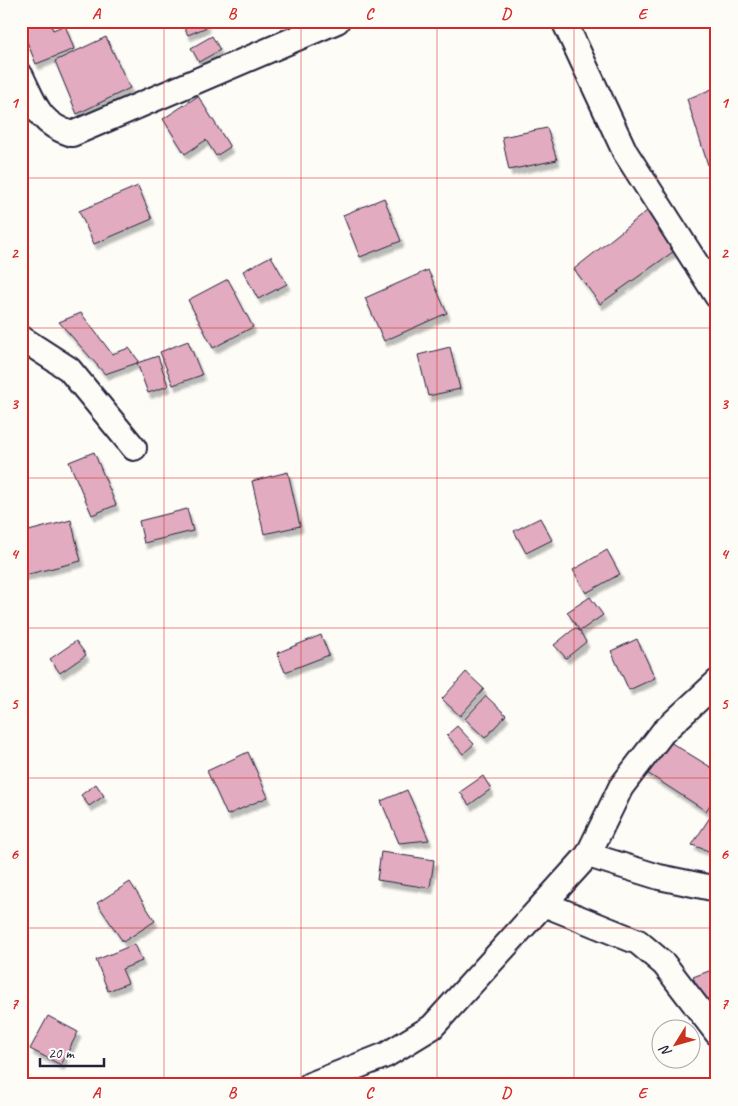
<svg xmlns="http://www.w3.org/2000/svg" width="738" height="1106" viewBox="0 0 738 1106" font-family="Caveat,sans-serif">
<style>
.building{fill:#e3abbf;stroke:#22223b;filter:url(#shadow)}
.lines{fill:none;stroke-linecap:round;stroke-linejoin:round}
.minor-casing{stroke:#22223b;stroke-width:28}
.minor{stroke:#fdfcf7;stroke-width:24}
.grid{fill:none;stroke:#d62828;stroke-width:1;stroke-opacity:0.55}
.neatline{fill:none;stroke:#d62828;stroke-width:2}
.grid-label{font-size:16px;text-anchor:middle;font-weight:bold;fill:#d62828}
</style>
<defs>
<filter id="shadow"><feDropShadow dx="3" dy="5.5" stdDeviation="1" flood-color="#0004"/></filter>
</defs>
<rect width="100%" height="100%" fill="#fdfcf7"/>
<filter id="ink" filterUnits="userSpaceOnUse"><feTurbulence type="fractalNoise" baseFrequency=".02" numOctaves="2"/><feDisplacementMap in="SourceGraphic" scale="10" xChannelSelector="R" yChannelSelector="G"/><feConvolveMatrix kernelMatrix="1 2 1 2 8 2 1 2 1" color-interpolation-filters="sRGB"/></filter>
<g filter="url(#ink)">
<g class="building">
<path d="M 21,21 L 49,21 L 53,30 L 65,25 L 74,49 L 36,64 L 21,27 Z"/>
<path d="M 181,21 L 205,21 L 207,27 L 188,35 Z"/>
<path d="M 212,36 L 220,50 L 199,62 L 191,48 Z"/>
<path d="M 106,37 L 130,88 L 77,114 L 55,61 Z"/>
<path d="M 717,87 L 717,183 L 714,184 L 687,99 Z"/>
<path d="M 198,96 L 230,147 L 216,156 L 206,140 L 185,154 L 163,119 Z"/>
<path d="M 547,128 L 557,160 L 509,170 L 502,137 Z"/>
<path d="M 138,186 L 152,219 L 94,244 L 79,211 Z"/>
<path d="M 384,198 L 401,241 L 360,257 L 343,215 Z"/>
<path d="M 647,211 L 677,249 L 600,304 L 574,269 Z"/>
<path d="M 271,256 L 287,284 L 258,299 L 243,271 Z"/>
<path d="M 428,270 L 447,313 L 384,341 L 365,298 Z"/>
<path d="M 228,279 L 253,327 L 213,348 L 188,300 Z"/>
<path d="M 81,313 L 112,354 L 129,348 L 138,360 L 137,363 L 105,374 L 59,322 Z"/>
<path d="M 188,341 L 202,375 L 173,385 L 160,352 Z"/>
<path d="M 450,347 L 460,389 L 428,396 L 418,355 Z"/>
<path d="M 158,356 L 168,386 L 148,393 L 137,363 Z"/>
<path d="M 94,452 L 116,505 L 92,515 L 69,462 Z"/>
<path d="M 288,472 L 300,526 L 264,534 L 252,481 Z"/>
<path d="M 187,509 L 193,531 L 144,543 L 139,521 Z"/>
<path d="M 540,518 L 552,540 L 526,553 L 514,531 Z"/>
<path d="M 71,520 L 81,561 L 21,576 L 21,533 Z"/>
<path d="M 607,550 L 620,574 L 586,593 L 573,570 Z"/>
<path d="M 590,597 L 603,615 L 580,631 L 567,612 Z"/>
<path d="M 575,628 L 580,631 L 586,642 L 566,658 L 554,645 Z"/>
<path d="M 321,635 L 329,655 L 285,672 L 277,653 Z"/>
<path d="M 637,639 L 655,678 L 629,690 L 611,651 Z"/>
<path d="M 76,641 L 86,655 L 60,673 L 50,659 Z"/>
<path d="M 466,672 L 484,689 L 460,716 L 442,699 Z"/>
<path d="M 486,696 L 506,715 L 485,738 L 465,719 Z"/>
<path d="M 457,726 L 474,744 L 463,754 L 447,735 Z"/>
<path d="M 665,739 L 717,771 L 717,794 L 706,811 L 644,771 Z"/>
<path d="M 248,752 L 268,797 L 227,815 L 207,771 Z"/>
<path d="M 483,776 L 491,789 L 469,805 L 460,792 Z"/>
<path d="M 96,784 L 104,796 L 89,806 L 81,795 Z"/>
<path d="M 407,790 L 429,840 L 399,843 L 381,801 Z"/>
<path d="M 714,811 L 717,813 L 717,854 L 692,845 Z"/>
<path d="M 381,852 L 434,860 L 430,888 L 377,880 Z"/>
<path d="M 130,882 L 155,921 L 123,942 L 97,903 Z"/>
<path d="M 135,944 L 142,961 L 122,969 L 128,983 L 108,991 L 96,960 Z"/>
<path d="M 717,968 L 717,1003 L 705,1007 L 693,977 Z"/>
<path d="M 48,1016 L 78,1032 L 61,1065 L 30,1049 Z"/>
</g>
<g class="lines">
<g class="minor-casing">
<g id="minor">
<path d="M 564,21 L 625,152 L 717,296"/>
<path d="M 21,76 C 35,105 39,124 72,134 L 337,21"/>
<path d="M 21,338 L 69,369 L 134,448"/>
<path d="M 588,855 L 659,877 L 717,889"/>
<path d="M 544,904 L 638,942 L 664,964 L 717,1033"/>
<path d="M 310,1085 L 386,1055 L 432,1027 L 588,855 L 621,787 L 663,732 L 717,682"/>
</g>
</g>
<use href="#minor" class="minor"/>
</g>
</g>
<path class="grid" d="M 164,21 L 164,1085M 301,21 L 301,1085M 437,21 L 437,1085M 574,21 L 574,1085M 21,178 L 717,178M 21,328 L 717,328M 21,478 L 717,478M 21,628 L 717,628M 21,778 L 717,778M 21,928 L 717,928"/>
<rect width="738" height="1106" fill="none" stroke="#fdfcf7" stroke-width="55"/>
<g transform="translate(676 1044) rotate(233)"><circle r="24" fill="#fdfcf7" stroke="#a5a5ac"/>
<path d="M0-4L9 19L0 12L-9 19Z" fill="#c8321e"/>
<text y="-8" font-size="14" font-weight="bold" text-anchor="middle" fill="#22223b">N</text>
</g>
<path d="M40 1058v8h64v-8" fill="none" stroke="#22223b" stroke-width="2.5"/>
<text x="48" y="1058" font-size="15" fill="#22223b" stroke="#fdfcf7" stroke-width="4" paint-order="stroke">20 m</text>
<rect x="28" y="28" width="682" height="1050" class="neatline"/>
<g class="grid-label">
<text x="96" y="19">A</text>
<text x="232" y="19">B</text>
<text x="369" y="19">C</text>
<text x="506" y="19">D</text>
<text x="642" y="19">E</text>
<text x="14" y="108">1</text>
<text x="724" y="108">1</text>
<text x="14" y="258">2</text>
<text x="724" y="258">2</text>
<text x="14" y="409">3</text>
<text x="724" y="409">3</text>
<text x="14" y="559">4</text>
<text x="724" y="559">4</text>
<text x="14" y="709">5</text>
<text x="724" y="709">5</text>
<text x="14" y="859">6</text>
<text x="724" y="859">6</text>
<text x="14" y="1009">7</text>
<text x="724" y="1009">7</text>
<text x="96" y="1098">A</text>
<text x="232" y="1098">B</text>
<text x="369" y="1098">C</text>
<text x="506" y="1098">D</text>
<text x="642" y="1098">E</text>
</g>
</svg>
